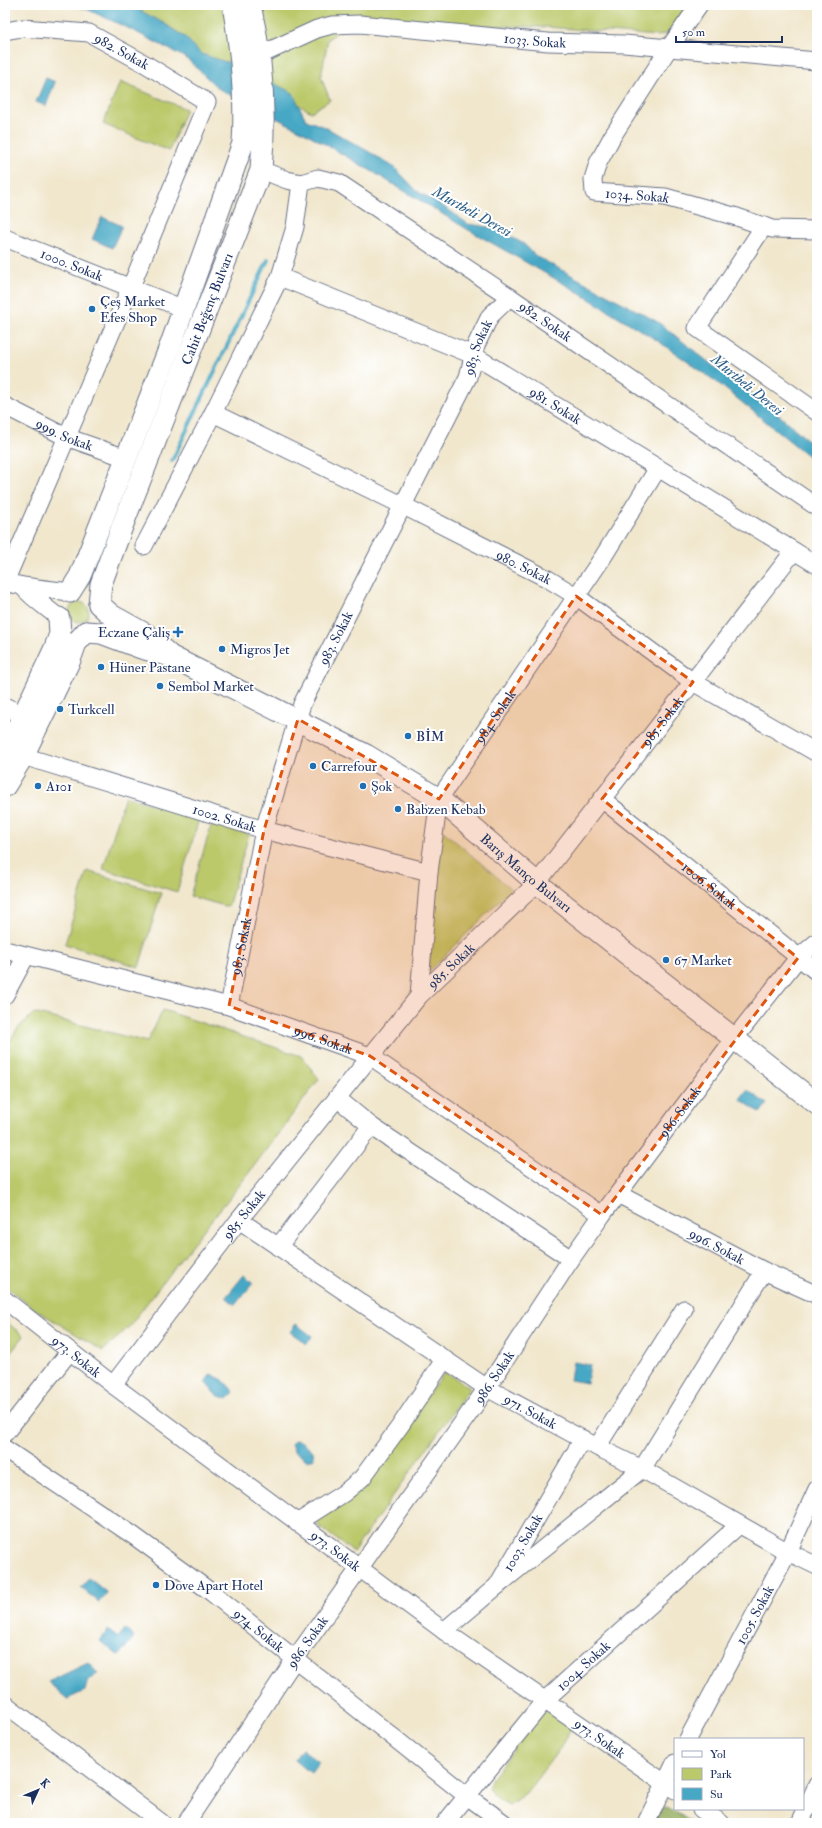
<svg xmlns="http://www.w3.org/2000/svg" width="822" height="1828" viewBox="0 0 822 1828" font-family="'IM FELL Double Pica',serif">
<style>
.green{fill:#bbc96b;stroke:#6b7c64}
.forest{fill:#94ad5f;stroke:#586e5e}
.water{fill:#46a8c5;stroke:#306c92}
.lines{fill:none;stroke-linecap:round;stroke-linejoin:round}
.stream{stroke:#46a8c5;stroke-width:4}
.minor-casing{stroke:#666f85;stroke-width:19}
.major-casing{stroke:#666f85;stroke-width:23}
.minor{stroke:#fff;stroke-width:17}
.major{stroke:#fff;stroke-width:21}
.marked{fill:#de5710;fill-opacity:0.2;stroke:#de5710;stroke-width:3;stroke-dasharray:8 5;stroke-linejoin:round}
.poi-dot{fill:#1f6fb2;stroke:#fff;stroke-width:1.5}
.labels{text-anchor:middle;dominant-baseline:central;stroke-width:4;stroke-linejoin:round;paint-order:stroke}
.street-label{font-size:14px;fill:#1b2f5e;stroke:#fff}
.poi-label{font-size:14px;fill:#1b2f5e;stroke:#fff;text-anchor:start}
.water-label{font-size:15px;font-style:italic;fill:#2c5f87;stroke:#fff}
</style>
<rect width="100%" height="100%" fill="#fff"/>
<filter id="ink" filterUnits="userSpaceOnUse"><feTurbulence type="fractalNoise" baseFrequency=".025" numOctaves="2"/><feDisplacementMap in="SourceGraphic" scale="8" xChannelSelector="R" yChannelSelector="G"/><feConvolveMatrix kernelMatrix="1 2 1 2 8 2 1 2 1" color-interpolation-filters="sRGB"/></filter>
<filter id="wash" filterUnits="userSpaceOnUse"><feTurbulence type="fractalNoise" baseFrequency=".012" numOctaves="4" result="noise"/><feDisplacementMap in="SourceGraphic" scale="16" xChannelSelector="R" yChannelSelector="G"/><feGaussianBlur stdDeviation="0.9" result="paint"/><feColorMatrix in="noise" values="0 0 0 0 0 0 0 0 0 0 0 0 0 0 0 0 0 1.4 0 .05"/><feComposite in="paint" operator="in"/></filter>
<g filter="url(#wash)">
<rect width="100%" height="100%" fill="#f1e7cd"/>
<g class="green">
<path d="M 130,5 L 692,5 L 670,32 L 658,36 L 546,27 L 351,23 L 328,39 L 321,77 L 330,100 L 311,112 L 226,62 L 201,54 L 186,38 L 165,24 Z"/>
<path d="M 120,82 L 186,109 L 169,151 L 103,124 Z"/>
<circle cx="79" cy="612" r="10"/>
<path d="M 125,796 L 199,819 L 177,892 L 103,869 Z"/>
<path d="M 212,823 L 249,834 L 228,907 L 190,896 Z"/>
<path d="M 441,829 L 511,889 L 428,973 Z"/>
<path d="M 87,871 L 161,893 L 139,967 L 65,944 Z"/>
<path d="M 163,1010 L 301,1056 L 319,1079 L 239,1186 L 184,1254 L 129,1327 L 103,1351 L 33,1308 L 5,1286 L 5,1050 L 17,1029 L 34,1013 L 147,1042 Z"/>
<path d="M 5,1321 L 24,1336 L 5,1360 Z"/>
<path d="M 445,1372 L 470,1388 L 353,1552 L 315,1523 L 352,1497 Z"/>
<path d="M 545,1709 L 571,1728 L 564,1743 L 527,1792 L 509,1805 L 498,1799 L 488,1789 L 491,1779 Z"/>
</g>
<path class="forest" d="M 666,1807 L 669,1808 L 693,1823 L 653,1823 L 660,1809 Z"/>
<g class="water">
<path d="M 72,5 L 130,5 L 165,24 L 186,38 L 201,54 L 226,62 L 231,62 L 293,93 L 306,120 L 325,127 L 373,154 L 395,168 L 417,191 L 446,208 L 468,224 L 495,228 L 524,244 L 536,256 L 658,322 L 716,368 L 765,403 L 817,448 L 817,463 L 718,383 L 658,341 L 573,289 L 467,229 L 368,169 L 304,132 L 219,89 L 186,58 L 130,29 L 84,8 Z"/>
<path d="M 46,78 L 55,82 L 46,106 L 36,102 Z"/>
<path d="M 102,217 L 122,226 L 112,248 L 92,239 Z"/>
<path d="M 747,1090 L 767,1104 L 760,1113 L 740,1099 Z"/>
<path d="M 244,1275 L 253,1283 L 235,1305 L 226,1297 Z"/>
<path d="M 296,1324 L 312,1336 L 307,1344 L 290,1332 Z"/>
<path d="M 573,1362 L 590,1365 L 587,1383 L 570,1380 Z"/>
<path d="M 211,1374 L 223,1380 L 234,1392 L 228,1399 L 216,1395 L 205,1382 Z"/>
<path d="M 295,1440 L 303,1442 L 313,1451 L 314,1458 L 308,1461 L 294,1451 L 291,1444 Z"/>
<path d="M 89,1578 L 107,1593 L 99,1602 L 81,1588 Z"/>
<path d="M 125,1629 L 134,1637 L 119,1656 L 100,1641 L 108,1630 L 118,1638 Z"/>
<path d="M 88,1663 L 98,1673 L 87,1683 L 85,1691 L 67,1699 L 48,1682 Z"/>
<path d="M 302,1749 L 319,1762 L 311,1773 L 294,1760 Z"/>
</g>
<g class="lines">
<path class="stream" d="M 172,461 L 268,260"/>
</g>
</g>
<g filter="url(#ink)">
<g class="lines">
<g class="minor-casing">
<g id="minor">
<path id="s1" d="M 699,5 L 669,48 L 612,137 L 598,163 L 593,179 L 594,192 L 665,197 L 737,217 L 772,229 L 817,230"/>
<path id="s2" d="M 5,31 L 22,28 L 89,33 L 147,65 L 207,102 L 130,289 L 5,582 C 26,588 48,589 70,592"/>
<path id="s3" d="M 260,55 L 317,29 L 332,25 L 360,24 L 548,42 L 624,44 L 817,61"/>
<path id="s4" d="M 261,170 L 287,180 L 301,183 L 318,178 L 339,183 L 510,297 L 817,507"/>
<path d="M 764,226 L 697,328 L 817,412"/>
<path id="s5" d="M 5,238 L 184,309"/>
<path id="s6" d="M 280,277 L 473,355 L 817,565"/>
<path id="s7" d="M 5,406 L 66,437 L 126,458"/>
<path id="s8" d="M 213,413 L 402,505 L 548,579 L 576,596 L 693,682 L 817,753"/>
<path d="M 144,546 L 213,413 L 280,277 L 295,227 L 301,183"/>
<path d="M 23,587 C 33,599 46,607 59,618"/>
<path d="M 5,706 L 23,715"/>
<path id="s9" d="M 23,756 L 264,830 L 429,872"/>
<path id="s10" d="M 602,799 L 817,972"/>
<path id="s11" d="M 5,950 L 229,1006 L 370,1056 L 602,1215"/>
<path d="M 5,995 L 26,956"/>
<path id="s12" d="M 419,996 L 429,872 L 439,799 L 603,557 L 658,468"/>
<path id="s13" d="M 229,1006 L 264,830 L 302,704 L 468,377 L 476,345 L 490,316 L 510,297"/>
<path d="M 337,1098 L 371,1126 L 571,1259"/>
<path id="s14" d="M 618,1194 L 764,1271 L 817,1295"/>
<path id="s15" d="M 239,1220 L 487,1388 L 597,1447 L 642,1469 L 788,1552 L 817,1566"/>
<path d="M 278,1247 L 371,1126"/>
<path id="s16" d="M 5,1300 L 113,1385 L 444,1631 L 675,1790"/>
<path id="s17" d="M 113,1385 L 239,1220 L 419,996 L 537,883 L 794,551"/>
<path d="M 5,1433 L 70,1351"/>
<path d="M 597,1447 L 684,1309"/>
<path id="s18" d="M 5,1449 L 134,1536 L 211,1592 L 467,1796 L 504,1823"/>
<path d="M 297,1523 L 344,1493 L 362,1478 L 400,1426 L 444,1360"/>
<path d="M 497,1586 L 642,1469 L 764,1271"/>
<path id="s19" d="M 444,1631 L 497,1586 L 583,1439"/>
<path d="M 5,1704 L 162,1823"/>
<path id="s20" d="M 688,1739 L 788,1552 L 817,1489"/>
<path d="M 701,1809 L 721,1823"/>
<path id="s21" d="M 186,1823 L 295,1659 L 487,1388 L 571,1259 L 602,1215 L 734,1039 L 798,958 L 817,942"/>
<path id="s22" d="M 445,1823 L 545,1700 L 739,1525"/>
<path d="M 646,1823 L 675,1763"/>
<path d="M 800,1823 L 817,1785"/>
</g>
</g>
<g class="major-casing">
<g id="major">
<path d="M 70,592 L 80,576 L 171,344 L 243,143 C 246,96 241,51 233,5"/>
<path id="s23" d="M 99,604 L 101,584 L 123,524 L 261,170 C 266,114 263,60 250,5"/>
<path d="M 99,604 L 111,615 L 147,635 L 168,654"/>
<path id="s24" d="M 86,632 L 101,633 L 141,648 L 170,656 L 366,755 L 439,799 L 537,883 L 817,1104"/>
<path d="M 5,754 L 54,650 L 60,634 L 59,618"/>
<path d="M 5,786 L 23,756 L 70,660 L 76,643 L 86,632"/>
</g>
</g>
<use href="#minor" class="minor"/>
<use href="#major" class="major"/>
</g>
</g>
<path class="marked" d="M 576,596 L 693,682 L 602,799 L 798,958 L 602,1215 L 370,1056 L 229,1006 L 264,830 L 298,719 L 439,799 Z"/>
<g class="poi-dot">
<circle cx="92" cy="309" r="4"/>
<path d="M176 626h4v4h4v4h-4v4h-4v-4h-4v-4h4z"/>
<circle cx="222" cy="649" r="4"/>
<circle cx="101" cy="667" r="4"/>
<circle cx="160" cy="686" r="4"/>
<circle cx="60" cy="709" r="4"/>
<circle cx="408" cy="736" r="4"/>
<circle cx="313" cy="766" r="4"/>
<circle cx="38" cy="786" r="4"/>
<circle cx="363" cy="786" r="4"/>
<circle cx="398" cy="809" r="4"/>
<circle cx="666" cy="960" r="4"/>
<circle cx="156" cy="1585" r="4"/>
</g>
<g class="labels">
<g class="street-label">
<text stroke="none"><textPath href="#s3" startOffset="282">1033. Sokak</textPath></text>
<text stroke="none"><textPath href="#s2" startOffset="122">982. Sokak</textPath></text>
<text stroke="none"><textPath href="#s1" startOffset="261">1034. Sokak</textPath></text>
<text stroke="none"><textPath href="#s5" startOffset="72">1000. Sokak</textPath></text>
<text stroke="none"><textPath href="#s23" startOffset="315">Cahit Beğenç Bulvarı</textPath></text>
<text stroke="none"><textPath href="#s4" startOffset="330">982. Sokak</textPath></text>
<text stroke="none"><textPath href="#s13" startOffset="709">983. Sokak</textPath></text>
<text stroke="none"><textPath href="#s6" startOffset="305">981. Sokak</textPath></text>
<text stroke="none"><textPath href="#s7" startOffset="66">999. Sokak</textPath></text>
<text stroke="none"><textPath href="#s8" startOffset="347">980. Sokak</textPath></text>
<text stroke="none"><textPath href="#s13" startOffset="385">983. Sokak</textPath></text>
<text stroke="none"><textPath href="#s12" startOffset="298">984. Sokak</textPath></text>
<text stroke="none"><textPath href="#s17" startOffset="863">985. Sokak</textPath></text>
<text stroke="none"><textPath href="#s9" startOffset="211">1002. Sokak</textPath></text>
<text stroke="none"><textPath href="#s24" startOffset="507">Barış Manço Bulvarı</textPath></text>
<text stroke="none"><textPath href="#s10" startOffset="138">1006. Sokak</textPath></text>
<text stroke="none"><textPath href="#s13" startOffset="61">983. Sokak</textPath></text>
<text stroke="none"><textPath href="#s17" startOffset="539">985. Sokak</textPath></text>
<text stroke="none"><textPath href="#s11" startOffset="331">996. Sokak</textPath></text>
<text stroke="none"><textPath href="#s21" startOffset="866">986. Sokak</textPath></text>
<text stroke="none"><textPath href="#s17" startOffset="215">985. Sokak</textPath></text>
<text stroke="none"><textPath href="#s14" startOffset="112">996. Sokak</textPath></text>
<text stroke="none"><textPath href="#s16" startOffset="91">973. Sokak</textPath></text>
<text stroke="none"><textPath href="#s21" startOffset="542">986. Sokak</textPath></text>
<text stroke="none"><textPath href="#s15" startOffset="349">971. Sokak</textPath></text>
<text stroke="none"><textPath href="#s19" startOffset="120">1003. Sokak</textPath></text>
<text stroke="none"><textPath href="#s16" startOffset="415">973. Sokak</textPath></text>
<text stroke="none"><textPath href="#s20" startOffset="141">1005. Sokak</textPath></text>
<text stroke="none"><textPath href="#s18" startOffset="312">974. Sokak</textPath></text>
<text stroke="none"><textPath href="#s21" startOffset="218">986. Sokak</textPath></text>
<text stroke="none"><textPath href="#s22" startOffset="210">1004. Sokak</textPath></text>
<text stroke="none"><textPath href="#s16" startOffset="739">973. Sokak</textPath></text>
</g>
<g class="poi-label">
<text x="100" y="301">Çeș Market<tspan x="100" dy="16">Efes Shop</tspan></text>
<text x="170" y="632" text-anchor="end">Eczane Çaliș</text>
<text x="230" y="649">Migros Jet</text>
<text x="109" y="667">Hüner Pastane</text>
<text x="168" y="686">Sembol Market</text>
<text x="68" y="709">Turkcell</text>
<text x="416" y="736">BİM</text>
<text x="321" y="766">Carrefour</text>
<text x="46" y="786">A101</text>
<text x="371" y="786">Şok</text>
<text x="406" y="809">Babzen Kebab</text>
<text x="674" y="960">67 Market</text>
<text x="164" y="1585">Dove Apart Hotel</text>
</g>
<g class="water-label">
<text transform="translate(472 212) rotate(29)">Murtbeli Deresi</text>
<text transform="translate(747 385) rotate(39)">Murtbeli Deresi</text>
</g>
</g>
<rect width="822" height="1828" fill="none" stroke="#fff" stroke-width="20"/>
<rect x="674" y="1738" width="130" height="72" fill="#ffffff" stroke="#a4acbf"/>
<rect x="682" y="1751" width="20" height="6" fill="#ffffff" stroke="#a4acbf"/>
<text x="710" y="1758" font-size="12" fill="#1b2f5e">Yol</text>
<rect x="682" y="1768" width="20" height="12" fill="#bbc96b" stroke="#a4acbf"/>
<text x="710" y="1778" font-size="12" fill="#1b2f5e">Park</text>
<rect x="682" y="1788" width="20" height="12" fill="#46a8c5" stroke="#a4acbf"/>
<text x="710" y="1798" font-size="12" fill="#1b2f5e">Su</text>
<g transform="translate(38 1790) rotate(46)" stroke="#ffffff" stroke-width="3" paint-order="stroke">
<path d="M0-3L7 15L0 10L-7 15Z" fill="#1b2f5e"/>
<text y="-6" font-size="11" font-weight="bold" text-anchor="middle" fill="#1b2f5e">K</text>
</g>
<path d="M676 36v6h106v-6" fill="none" stroke="#1b2f5e" stroke-width="2"/>
<text x="682" y="36" font-size="12" fill="#1b2f5e" stroke="#ffffff" stroke-width="3" paint-order="stroke">50 m</text>
</svg>
